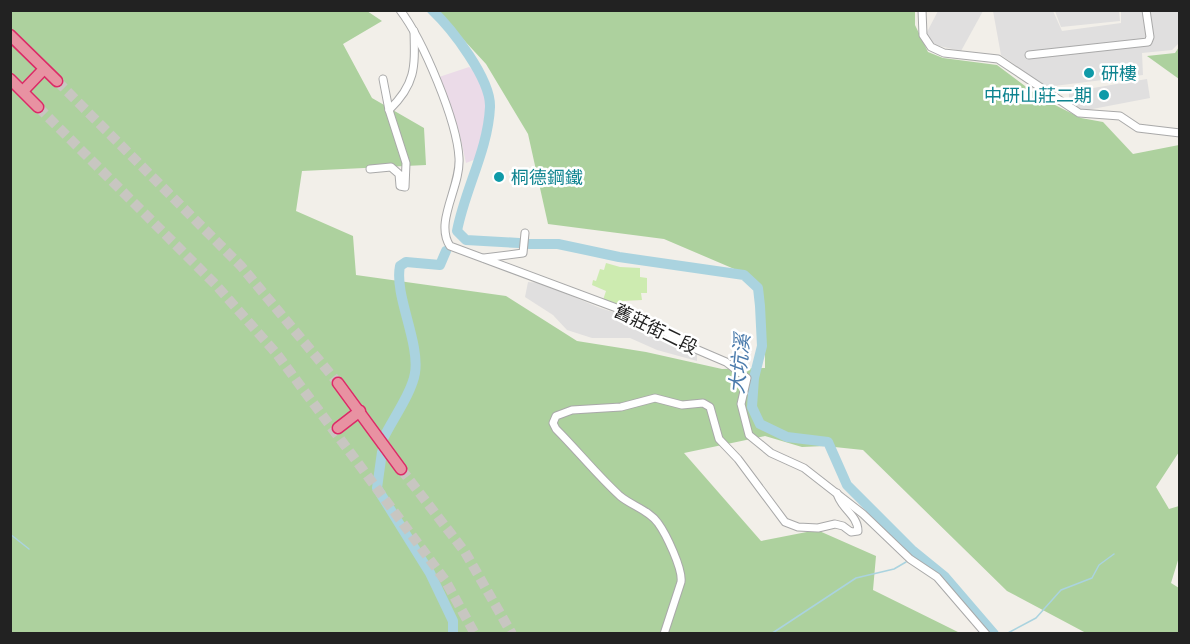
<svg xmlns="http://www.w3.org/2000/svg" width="1190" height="644" viewBox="0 0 1190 644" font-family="Mulish,'Noto Sans TC',sans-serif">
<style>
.residential{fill:#e0dfdf}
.industrial{fill:#ebdbe8}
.grass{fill:#cdebb0}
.forest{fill:#add19e}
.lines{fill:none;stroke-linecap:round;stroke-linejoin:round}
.stream{stroke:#aad3df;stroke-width:1.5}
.river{stroke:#aad3df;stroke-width:10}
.highway-tunnel{stroke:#c8c6c1;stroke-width:10;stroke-dasharray:10 5;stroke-linecap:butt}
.minor-casing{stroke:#a9a9a9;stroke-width:9}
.highway-casing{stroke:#dc2a67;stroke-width:13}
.minor{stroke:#fff;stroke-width:7}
.highway{stroke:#e892a2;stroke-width:10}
.culture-dot{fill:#0f9aa8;stroke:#fff;stroke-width:2}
.labels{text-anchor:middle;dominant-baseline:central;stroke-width:5;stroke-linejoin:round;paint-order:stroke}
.culture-label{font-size:18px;fill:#0d838f;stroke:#fff;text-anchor:start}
.street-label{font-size:18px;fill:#222;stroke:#fff}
.water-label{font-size:20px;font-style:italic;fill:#4a7aab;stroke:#fff}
</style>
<rect width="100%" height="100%" fill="#f2efe9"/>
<g class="residential">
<path d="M 938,11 L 983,11 L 961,51 L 935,45 L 926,34 Z"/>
<path d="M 993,11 L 1053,11 L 1062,31 L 1121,23 L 1121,11 L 1179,11 L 1179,43 L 1172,50 L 1142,53 L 1143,75 L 1046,87 L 1001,55 Z"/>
<path d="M 1055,11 L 1119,11 L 1120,21 L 1061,27 Z"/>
<path d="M 1147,79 L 1150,98 L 1082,111 L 1069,104 L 1069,92 Z"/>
<path d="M 528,282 L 541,283 L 600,308 L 639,320 L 658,334 L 697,354 L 697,361 L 657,350 L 630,338 L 592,338 L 567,330 L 553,315 L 525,297 Z"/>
</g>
<path class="industrial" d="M 469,67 L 476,73 L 484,94 L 487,111 L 485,129 L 476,159 L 466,163 L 459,131 L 439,77 Z"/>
<path class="grass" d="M 606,263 L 620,267 L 640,268 L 640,277 L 647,278 L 647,293 L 641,293 L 642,300 L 623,301 L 622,305 L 603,300 L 606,291 L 592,285 L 593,280 L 596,281 L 600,269 L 604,270 Z"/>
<g class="forest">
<path d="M 10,11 L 367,11 L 382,21 L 343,44 L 372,98 L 424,128 L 426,165 L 302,171 L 296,211 L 353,236 L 356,275 L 506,296 L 577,341 L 646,352 L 722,369 L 765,368 L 765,308 L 746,274 L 664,239 L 548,224 L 528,134 L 486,64 L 450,25 L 432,11 L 915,11 L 915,25 L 928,52 L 943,58 L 997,65 L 1041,98 L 1081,118 L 1103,122 L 1133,154 L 1179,145 L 1179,452 L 1156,487 L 1169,509 L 1179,506 L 1179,557 L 1171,583 L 1179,588 L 1179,633 L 1086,633 L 1007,591 L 863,450 L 825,446 L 802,447 L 765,436 L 684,453 L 761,541 L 817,530 L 876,556 L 873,590 L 960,633 L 11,633 Z"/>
<path d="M 1179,47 L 1179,79 L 1147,56 L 1175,53 Z"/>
</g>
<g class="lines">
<g class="stream">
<path d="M 10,534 L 29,549"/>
<path d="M 912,553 L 913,551"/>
<path d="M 771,634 L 856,578 L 894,569 L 906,562"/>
<path d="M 1006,634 L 1036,618 L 1061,590 L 1092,578 L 1099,565 L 1114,554"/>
</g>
<g class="river">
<path d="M 432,10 C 452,29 491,79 490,107 C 488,150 465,189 457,231 L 466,240 L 519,243"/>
<path d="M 529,244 L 558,244 L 619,257 L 744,275 L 758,288 L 760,306 L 762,346 L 754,378 L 752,407 L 760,424 L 787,437 L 828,442 L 847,485 L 913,551 L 945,577 L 994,634"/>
<path d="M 384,437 C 393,419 412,392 415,373 C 420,342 394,295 400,266 L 406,262 L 440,265 L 446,251"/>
<path d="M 382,452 L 377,488 L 430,573 L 453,621 L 453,634"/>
</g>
<g class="highway-tunnel">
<path d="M 57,81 L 241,266 L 338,383"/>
<path d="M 38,107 L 216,285 L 276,353 L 445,580 L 475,634"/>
<path d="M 401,469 L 465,552 L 512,634"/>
</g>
<g class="minor-casing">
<g id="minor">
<path d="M 400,10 C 423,40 457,121 459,158 C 461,187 434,222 450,246 L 638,316 L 691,347 L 726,362 L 747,378 L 741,404 L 749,435 L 771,453 L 804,468 L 863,514 L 910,559 L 937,577 L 986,634"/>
<path d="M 922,10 L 923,35 L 931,47 L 944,53 L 998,59 L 1079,113 L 1120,116 L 1138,128 L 1180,133"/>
<path d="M 1029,55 L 1148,42 L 1150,37 L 1146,10"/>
<path d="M 389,110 C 416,84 415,67 414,31"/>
<path d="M 370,169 L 391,167 L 399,174 L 400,186 L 405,187 L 406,163 L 389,110 L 383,79"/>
<path d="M 484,258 L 523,253 L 525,233"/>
<path d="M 664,634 L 681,582 C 683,569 666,534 658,523 C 649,510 632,506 620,496 C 597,475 578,451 556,429 L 553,423 L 556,416 L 572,410 L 621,407 L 655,398 L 682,405 L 703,403 L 710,407 L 719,439 L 738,459 L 785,522 L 798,527 L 818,528 L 835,524 L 843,526 L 851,532 L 858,531 C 858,515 840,508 837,493"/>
</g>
</g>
<g class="highway-casing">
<g id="highway">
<path d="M 10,35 L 57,81"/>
<path d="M 10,79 L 38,107"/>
<path d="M 23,91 L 44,69"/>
<path d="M 338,383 L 401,469"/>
<path d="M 338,428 L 360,411"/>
</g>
</g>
<use href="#minor" class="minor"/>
<use href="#highway" class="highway"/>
</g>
<g class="culture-dot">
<circle cx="1089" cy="73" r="6"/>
<circle cx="1104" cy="95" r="6"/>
<circle cx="499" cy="177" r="6"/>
</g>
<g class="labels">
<g class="culture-label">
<text x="1101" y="73">研樓</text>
<text x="1092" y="95" text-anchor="end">中研山莊二期</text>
<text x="511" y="177">桐德鋼鐵</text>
</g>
<g class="street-label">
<text transform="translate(656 329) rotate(26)">舊莊街二段</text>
</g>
<g class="water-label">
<text transform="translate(739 364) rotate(-84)">大坑溪</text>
</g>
</g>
<rect width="1190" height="644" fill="none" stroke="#222222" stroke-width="24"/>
</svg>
